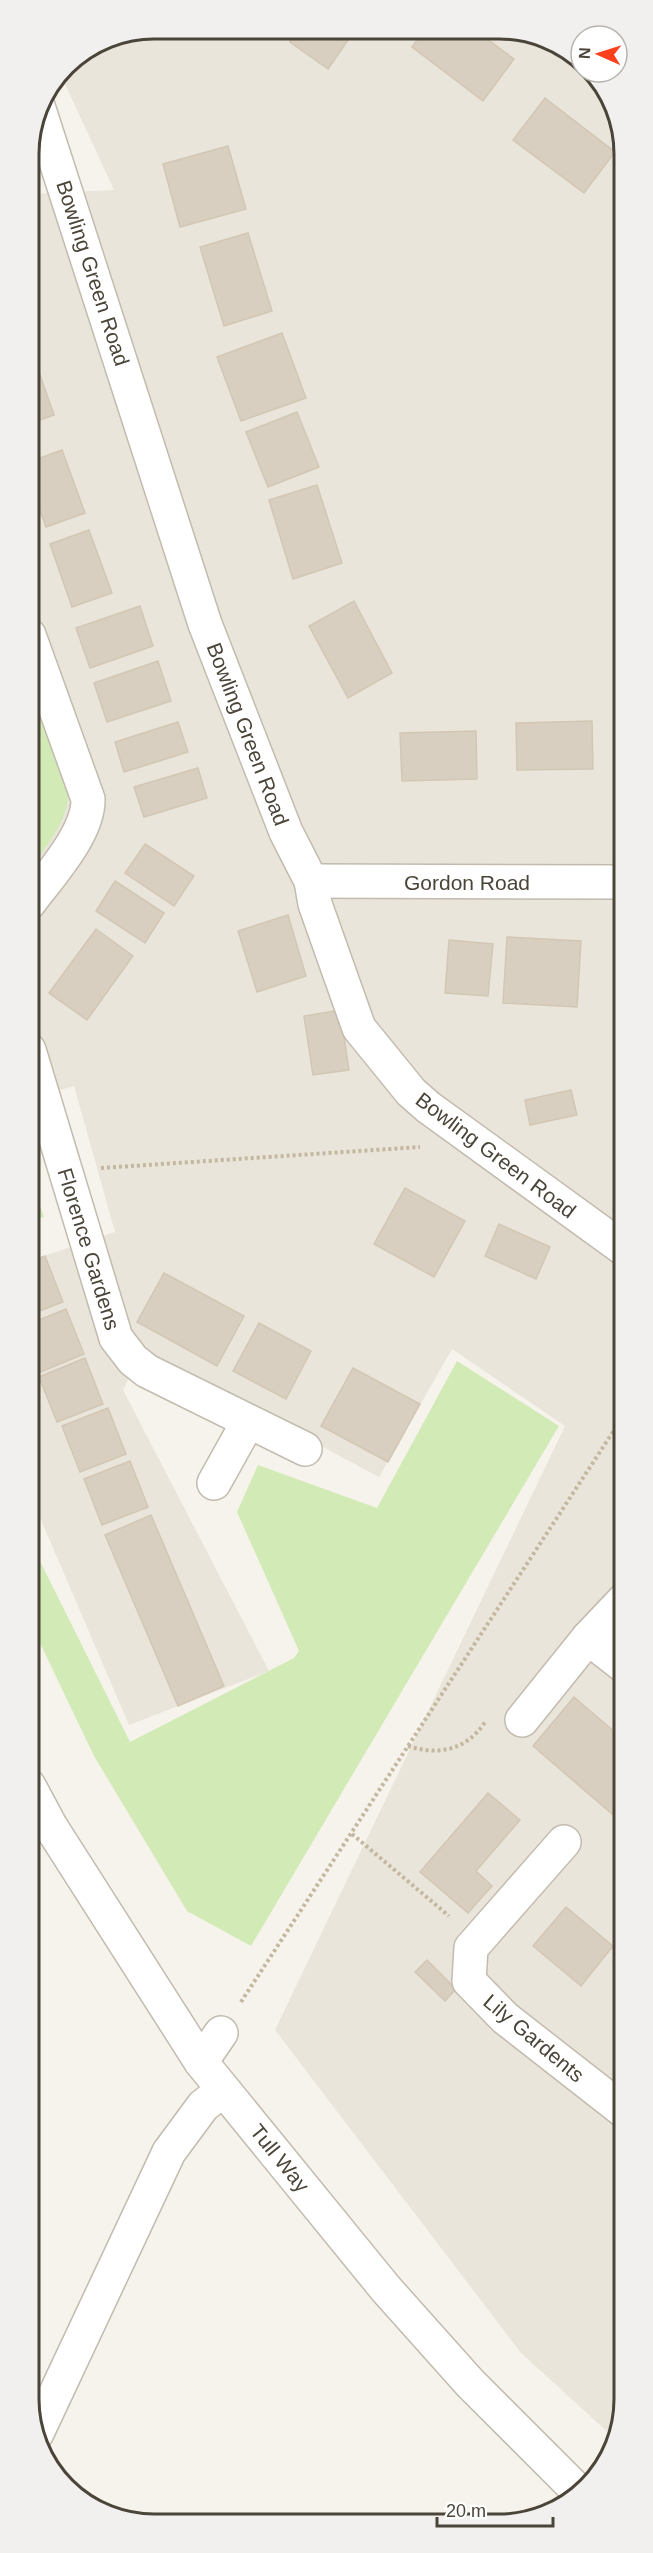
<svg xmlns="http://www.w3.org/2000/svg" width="653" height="2553" viewBox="0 0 653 2553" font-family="Arial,sans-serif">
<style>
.residential{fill:#eae5da}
.green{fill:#d2eab5}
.building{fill:#d8cfc1;stroke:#d3c7b4;stroke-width:1.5}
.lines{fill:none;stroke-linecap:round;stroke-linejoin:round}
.minor-casing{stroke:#c2bbae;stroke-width:36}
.path{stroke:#c4b79f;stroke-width:4;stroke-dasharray:3 3;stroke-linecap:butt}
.minor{stroke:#fff;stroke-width:33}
.labels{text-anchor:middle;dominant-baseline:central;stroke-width:4.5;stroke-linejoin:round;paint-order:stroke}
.street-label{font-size:21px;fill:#4b4439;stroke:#fff}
.rim{fill:none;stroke:#4b4439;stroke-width:3}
</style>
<rect width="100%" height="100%" fill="#f6f3ec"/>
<path class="residential" d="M 154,29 L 524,31 L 581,62 L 581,72 L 591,72 L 623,137 L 624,2407 L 612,2436 L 521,2353 L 275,2030 L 565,1426 L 452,1349 L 379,1477 L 142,1350 L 123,1390 L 269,1671 L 129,1725 L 29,1492 L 29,1261 L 115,1232 L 74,1086 L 29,1099 L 29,194 L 114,190 L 60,73 L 66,65 L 106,38 Z"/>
<g class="green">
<path d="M 29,682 L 68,795 C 67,824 45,847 29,870 Z"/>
<path d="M 29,1173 L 44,1217 L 29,1221 Z"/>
<path d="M 457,1361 L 559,1426 L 251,1946 L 187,1911 L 94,1756 L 29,1620 L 29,1539 L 130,1742 L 294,1658 L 299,1651 L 237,1512 L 258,1465 L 377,1508 Z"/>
</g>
<g class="building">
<path d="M 298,29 L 355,30 L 328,69 L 290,42 Z"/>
<path d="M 424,30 L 476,31 L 514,59 L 483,101 L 412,47 Z"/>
<path d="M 545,98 L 615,152 L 584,193 L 513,140 Z"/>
<path d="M 228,146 L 246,209 L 180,227 L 163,164 Z"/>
<path d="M 248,233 L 272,311 L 224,326 L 200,247 Z"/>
<path d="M 282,333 L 306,398 L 241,421 L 217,357 Z"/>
<path d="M 32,352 L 54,415 L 29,424 L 29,353 Z"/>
<path d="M 297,412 L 319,467 L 268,487 L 246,432 Z"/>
<path d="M 62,450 L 85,513 L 46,527 L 29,480 L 29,462 Z"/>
<path d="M 317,485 L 342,563 L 293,579 L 269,500 Z"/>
<path d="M 89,530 L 112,593 L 72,607 L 50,544 Z"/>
<path d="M 354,601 L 392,673 L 348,698 L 309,626 Z"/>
<path d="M 140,606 L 153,646 L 90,668 L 76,628 Z"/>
<path d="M 158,661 L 171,701 L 107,722 L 94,683 Z"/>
<path d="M 592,721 L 593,769 L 517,770 L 516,723 Z"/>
<path d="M 178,722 L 188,752 L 124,772 L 115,742 Z"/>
<path d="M 624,723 L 624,771 L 618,771 L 618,724 Z"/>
<path d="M 476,731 L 477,779 L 402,781 L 400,733 Z"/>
<path d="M 198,768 L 207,798 L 144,817 L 134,787 Z"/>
<path d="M 145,844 L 194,876 L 174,906 L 125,873 Z"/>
<path d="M 115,881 L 164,913 L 145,943 L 96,911 Z"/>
<path d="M 288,915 L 306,976 L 257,992 L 238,931 Z"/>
<path d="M 96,929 L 133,956 L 87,1020 L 49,993 Z"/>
<path d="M 616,935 L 624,935 L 624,988 L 614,987 Z"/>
<path d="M 507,937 L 581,941 L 577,1007 L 503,1003 Z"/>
<path d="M 449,940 L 493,944 L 488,996 L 445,993 Z"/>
<path d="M 340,1010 L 349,1070 L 313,1075 L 304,1016 Z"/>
<path d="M 571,1090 L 577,1115 L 530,1125 L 525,1100 Z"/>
<path d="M 405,1188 L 465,1221 L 434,1277 L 374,1244 Z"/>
<path d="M 499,1224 L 550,1247 L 536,1279 L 485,1256 Z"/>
<path d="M 45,1256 L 63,1302 L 29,1315 L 29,1262 Z"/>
<path d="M 164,1273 L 244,1316 L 217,1366 L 137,1322 Z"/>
<path d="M 66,1309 L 84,1354 L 38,1373 L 29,1350 L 29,1324 Z"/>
<path d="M 259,1323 L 311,1351 L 286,1399 L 233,1371 Z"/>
<path d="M 85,1358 L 103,1404 L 57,1422 L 39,1377 Z"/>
<path d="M 353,1368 L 420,1404 L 388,1462 L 321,1426 Z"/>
<path d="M 108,1408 L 126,1454 L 80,1472 L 62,1426 Z"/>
<path d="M 130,1461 L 148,1507 L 102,1525 L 84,1479 Z"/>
<path d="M 151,1515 L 224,1686 L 178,1706 L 105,1535 Z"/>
<path d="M 574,1697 L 624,1740 L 624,1814 L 619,1820 L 533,1746 Z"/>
<path d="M 488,1793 L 520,1820 L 476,1871 L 492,1886 L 468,1913 L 420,1872 Z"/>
<path d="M 566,1907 L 613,1946 L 581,1986 L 533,1946 Z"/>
<path d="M 624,1948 L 624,1971 L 613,1961 Z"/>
<path d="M 427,1960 L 456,1989 L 445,2001 L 415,1972 Z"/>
<path d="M 624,2040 L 624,2060 L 614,2052 Z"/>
</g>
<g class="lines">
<g class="minor-casing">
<g id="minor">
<path d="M 38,106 L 205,624 L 286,832 L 311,881 L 315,904 L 359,1028 L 411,1092 L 428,1107 L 624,1249"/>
<path d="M 29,635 L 88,799 C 89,833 49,876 29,903"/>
<path d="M 311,881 L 624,882"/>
<path d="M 29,1050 L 116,1338 L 133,1360 L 147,1371 L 305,1449"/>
<path d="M 214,1483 L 248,1422"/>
<path d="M 588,1638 L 624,1600"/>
<path d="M 522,1720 L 588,1638 L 624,1666"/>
<path d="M 29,1786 L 51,1827 L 201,2062 L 386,2289 L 470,2383 L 580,2493"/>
<path d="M 564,1842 L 471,1948 L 469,1981 L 505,2018 L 624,2111"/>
<path d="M 201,2062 L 221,2033"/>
<path d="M 37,2433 L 169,2152 L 203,2106 L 223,2090"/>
</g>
</g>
<g class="path">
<path d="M 101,1168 L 420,1147"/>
<path d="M 408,1746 C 438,1756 467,1750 485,1722"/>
<path d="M 352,1834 L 449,1916"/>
<path d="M 241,2002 L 624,1415"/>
</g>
<use href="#minor" class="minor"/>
</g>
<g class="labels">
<g class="street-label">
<text transform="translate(93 273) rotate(72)">Bowling Green Road</text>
<text transform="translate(248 734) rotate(69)">Bowling Green Road</text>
<text x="467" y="882">Gordon Road</text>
<text transform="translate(496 1155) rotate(37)">Bowling Green Road</text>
<text transform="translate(89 1249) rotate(73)">Florence Gardens</text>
<text transform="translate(534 2038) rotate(40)">Lily Gardents</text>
<text transform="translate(280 2158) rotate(51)">Tull Way</text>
</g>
</g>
<path d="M0 0H653V2553H0ZM154 39H499A115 115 0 0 1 614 154V2399A115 115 0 0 1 499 2514H154A115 115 0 0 1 39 2399V154A115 115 0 0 1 154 39Z" fill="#f1f0ef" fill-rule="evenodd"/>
<path class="rim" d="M154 39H499A115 115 0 0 1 614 154V2399A115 115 0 0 1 499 2514H154A115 115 0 0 1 39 2399V154A115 115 0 0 1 154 39Z"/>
<g transform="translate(599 54) rotate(273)"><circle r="28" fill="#ffffff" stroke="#b7b4b0" stroke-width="1.5"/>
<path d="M0-4.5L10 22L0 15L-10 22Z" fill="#fc3f1d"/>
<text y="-9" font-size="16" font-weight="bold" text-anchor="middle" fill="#4b4439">N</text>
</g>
<path d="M437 2517v9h116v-9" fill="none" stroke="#4b4439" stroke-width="3"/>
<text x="446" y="2517" font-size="18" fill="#4b4439" stroke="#ffffff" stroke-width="4.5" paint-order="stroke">20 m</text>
</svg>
